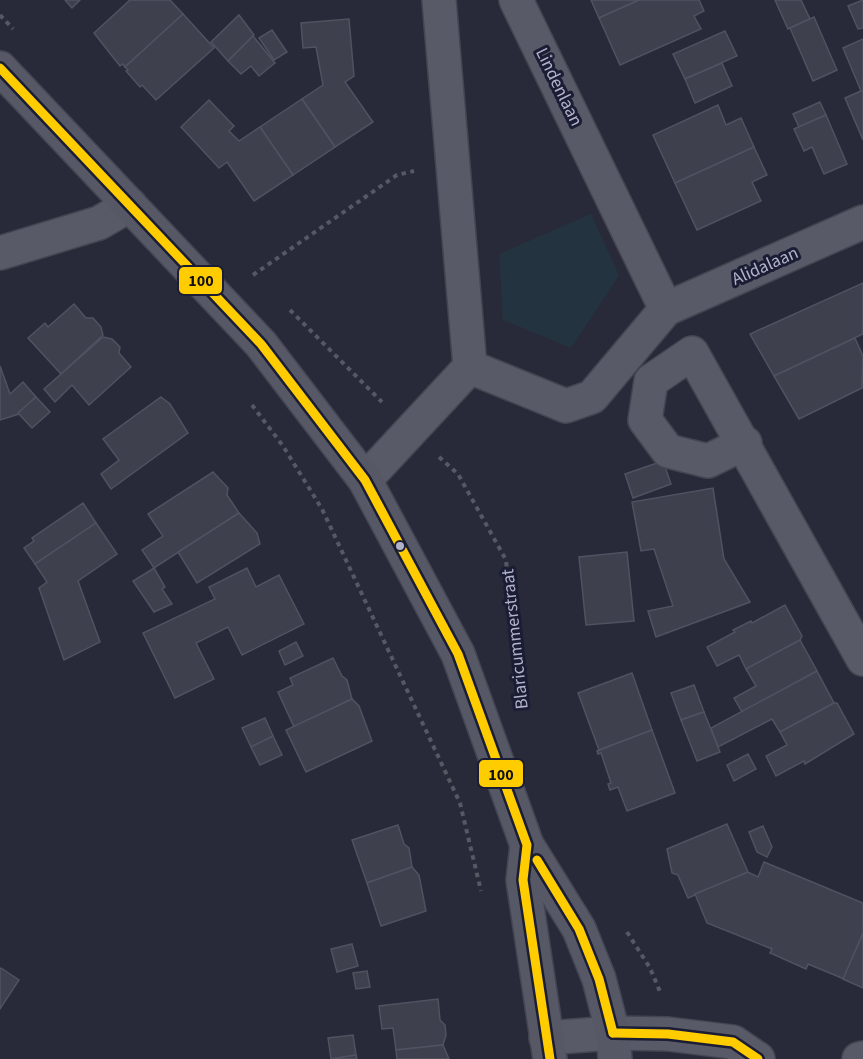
<svg xmlns="http://www.w3.org/2000/svg" width="863" height="1059" viewBox="0 0 863 1059" font-family="'Source Sans 3',sans-serif">
<style>
.green{fill:#243340}
.building{fill:#3f404e;stroke:#505261;stroke-width:1.5}
.lines{fill:none;stroke-linecap:round;stroke-linejoin:round}
.street-casing{stroke:#434550;stroke-width:36}
.secondary-casing{stroke:#434553;stroke-width:36}
.path{stroke:#565964;stroke-width:4;stroke-dasharray:4.5 4.5;stroke-linecap:butt}
.street{stroke:#595a67;stroke-width:33}
.secondary{stroke:#575865;stroke-width:33}
.bus-1-casing{stroke:#1b1d35;stroke-width:14}
.bus-1{stroke:#fc0;stroke-width:9}
.bus-dot{fill:#b2b3cb;stroke:#1b1d35;stroke-width:2}
.labels{text-anchor:middle;dominant-baseline:central;stroke-width:6;stroke-linejoin:round;paint-order:stroke}
.street-label{font-size:18px;fill:#b2b3cb;stroke:#1b1d35}
.line-badge{stroke:#1b1d35;stroke-width:2}
.pale-badge-label{font-size:16px;text-anchor:middle;font-weight:bold;fill:#111}
</style>
<rect width="100%" height="100%" fill="#282a39"/>
<path class="green" d="M 591,214 L 619,275 L 571,348 L 503,320 L 499,254 Z"/>
<g class="building">
<path d="M 65,0 L 80,0 L 72,8 Z"/>
<path d="M 130,0 L 170,0 L 183,14 L 125,67 L 123,64 L 120,66 L 94,33 Z"/>
<path d="M 591,0 L 639,0 L 599,18 Z"/>
<path d="M 639,0 L 699,0 L 704,11 L 694,16 L 701,29 L 620,65 L 599,18 Z"/>
<path d="M 775,0 L 801,0 L 810,19 L 788,29 Z"/>
<path d="M 863,0 L 863,28 L 858,29 L 848,6 Z"/>
<path d="M 183,14 L 214,48 L 156,100 L 142,85 L 140,87 L 126,71 L 128,70 L 125,67 Z"/>
<path d="M 239,15 L 254,35 L 228,61 L 211,42 Z"/>
<path d="M 814,17 L 837,70 L 813,81 L 790,28 Z"/>
<path d="M 349,19 L 354,76 L 345,82 L 373,122 L 335,147 L 302,99 L 323,85 L 316,47 L 303,48 L 301,23 Z"/>
<path d="M 272,30 L 287,52 L 274,60 L 259,38 Z"/>
<path d="M 725,31 L 737,56 L 685,79 L 673,54 Z"/>
<path d="M 253,36 L 275,63 L 259,76 L 251,66 L 241,74 L 228,61 Z"/>
<path d="M 863,39 L 863,140 L 845,98 L 861,91 L 843,48 Z"/>
<path d="M 722,63 L 732,86 L 695,103 L 685,79 Z"/>
<path d="M 302,99 L 335,147 L 293,175 L 260,127 Z"/>
<path d="M 209,100 L 234,126 L 229,131 L 239,141 L 260,127 L 293,175 L 254,201 L 227,162 L 219,168 L 181,127 Z"/>
<path d="M 820,102 L 826,115 L 799,127 L 793,114 Z"/>
<path d="M 718,105 L 726,125 L 741,118 L 754,147 L 675,183 L 653,135 Z"/>
<path d="M 826,115 L 847,164 L 824,174 L 812,147 L 804,151 L 794,129 Z"/>
<path d="M 754,147 L 767,175 L 752,182 L 761,201 L 697,230 L 675,183 Z"/>
<path d="M 863,283 L 863,334 L 774,376 L 750,334 Z"/>
<path d="M 74,304 L 86,318 L 93,318 L 101,327 L 103,335 L 61,374 L 28,338 L 45,323 L 48,327 Z"/>
<path d="M 103,337 L 112,339 L 120,347 L 119,353 L 131,367 L 89,405 L 72,385 L 55,402 L 44,389 Z"/>
<path d="M 855,338 L 863,356 L 862,388 L 799,419 L 774,376 Z"/>
<path d="M 0,366 L 10,394 L 23,382 L 36,397 L 19,414 L 0,420 Z"/>
<path d="M 36,397 L 50,412 L 32,428 L 18,413 Z"/>
<path d="M 161,397 L 170,404 L 188,433 L 111,489 L 101,474 L 119,460 L 103,439 Z"/>
<path d="M 663,461 L 671,484 L 633,498 L 625,474 Z"/>
<path d="M 213,472 L 228,488 L 227,495 L 239,513 L 154,568 L 142,550 L 163,536 L 148,514 Z"/>
<path d="M 713,488 L 724,559 L 750,602 L 656,637 L 648,611 L 673,606 L 654,549 L 641,551 L 632,502 Z"/>
<path d="M 83,503 L 96,523 L 35,564 L 24,548 L 34,541 L 32,538 Z"/>
<path d="M 239,513 L 257,533 L 260,544 L 197,583 L 178,552 Z"/>
<path d="M 96,523 L 117,554 L 78,581 L 100,642 L 64,660 L 39,588 L 47,582 L 35,564 Z"/>
<path d="M 627,552 L 634,621 L 586,625 L 579,557 Z"/>
<path d="M 154,568 L 165,587 L 162,589 L 172,604 L 154,612 L 133,581 Z"/>
<path d="M 247,568 L 256,587 L 279,575 L 304,624 L 242,655 L 228,627 L 196,643 L 214,679 L 175,698 L 143,633 L 215,599 L 209,587 Z"/>
<path d="M 785,605 L 802,636 L 800,640 L 746,669 L 739,655 L 717,666 L 707,647 L 735,632 L 733,630 L 751,621 L 752,623 Z"/>
<path d="M 800,640 L 817,671 L 742,712 L 734,698 L 756,686 L 746,669 Z"/>
<path d="M 296,642 L 303,656 L 285,665 L 279,651 Z"/>
<path d="M 333,658 L 342,676 L 347,680 L 352,699 L 294,727 L 278,692 L 293,685 L 290,678 Z"/>
<path d="M 817,671 L 834,703 L 780,732 L 772,719 L 718,747 L 711,728 Z"/>
<path d="M 632,673 L 652,730 L 599,750 L 578,693 Z"/>
<path d="M 694,685 L 704,712 L 681,720 L 671,693 Z"/>
<path d="M 352,699 L 359,706 L 372,741 L 306,772 L 286,730 Z"/>
<path d="M 834,703 L 837,703 L 854,734 L 805,764 L 804,761 L 776,776 L 766,756 L 787,745 L 780,732 Z"/>
<path d="M 704,712 L 720,752 L 697,761 L 681,720 Z"/>
<path d="M 265,718 L 273,736 L 251,747 L 242,728 Z"/>
<path d="M 652,730 L 675,793 L 627,811 L 618,787 L 610,790 L 608,784 L 611,783 L 601,753 L 598,754 L 597,751 Z"/>
<path d="M 273,736 L 282,755 L 260,765 L 251,747 Z"/>
<path d="M 748,754 L 756,769 L 734,781 L 727,765 Z"/>
<path d="M 727,824 L 748,872 L 688,898 L 678,875 L 672,873 L 667,849 Z"/>
<path d="M 398,825 L 404,844 L 409,848 L 412,867 L 367,883 L 352,840 Z"/>
<path d="M 763,826 L 772,847 L 767,857 L 757,852 L 749,832 Z"/>
<path d="M 764,862 L 863,903 L 863,933 L 844,979 L 808,964 L 806,969 L 770,953 L 772,949 L 707,923 L 695,894 L 748,872 L 758,877 Z"/>
<path d="M 412,867 L 419,875 L 426,911 L 381,926 L 367,883 Z"/>
<path d="M 863,933 L 863,988 L 843,979 Z"/>
<path d="M 352,944 L 358,966 L 337,972 L 331,949 Z"/>
<path d="M 1,968 L 19,980 L 0,1009 L 0,969 Z"/>
<path d="M 367,971 L 370,987 L 356,989 L 353,973 Z"/>
<path d="M 438,999 L 440,1020 L 445,1025 L 446,1035 L 443,1045 L 396,1050 L 393,1028 L 382,1029 L 379,1006 Z"/>
<path d="M 353,1035 L 356,1055 L 331,1059 L 328,1038 Z"/>
<path d="M 443,1045 L 449,1059 L 397,1059 L 396,1050 Z"/>
<path d="M 356,1055 L 357,1059 L 331,1059 Z"/>
</g>
<g class="lines">
<g class="street-casing">
<g id="street">
<path d="M 439,0 L 470,367 L 566,406 L 592,397 L 666,309 L 516,0"/>
<path d="M 0,253 L 99,223 L 130,205"/>
<path d="M 666,309 L 863,222"/>
<path d="M 745,443 L 708,461 L 668,451 L 645,420 L 651,381 L 692,353 L 863,659"/>
<path d="M 365,480 L 470,367"/>
<path d="M 546,1038 L 613,1033 L 668,1034 L 733,1042 L 758,1059"/>
<path d="M 859,1059 L 863,1058"/>
</g>
</g>
<g class="secondary-casing">
<g id="secondary">
<path d="M 0,68 L 261,344 L 365,480 L 458,654 L 527,845 L 579,929 L 599,979 L 613,1033 L 615,1059"/>
<path d="M 527,845 L 523,880 L 550,1059"/>
</g>
</g>
<g class="path">
<path d="M 0,15 L 13,29"/>
<path d="M 253,275 L 397,175 L 414,171"/>
<path d="M 290,310 L 382,402"/>
<path d="M 252,405 L 283,446 L 322,509 L 460,803 L 481,891"/>
<path d="M 439,457 L 458,474 L 506,560 L 519,696"/>
<path d="M 627,932 L 650,968 L 661,994"/>
</g>
<use href="#street" class="street"/>
<use href="#secondary" class="secondary"/>
<g class="bus-1-casing">
<g id="bus-1">
<path d="M 0,68 L 261,344 L 365,480 L 458,654 L 527,845 L 523,880 L 550,1059"/>
<path d="M 537,860 L 579,929 L 599,979 L 613,1033"/>
<path d="M 613,1033 L 668,1034 L 733,1042 L 758,1059"/>
</g>
</g>
<use href="#bus-1" class="bus-1"/>
</g>
<circle class="bus-dot" cx="400" cy="546" r="5"/>
<g class="labels">
<g class="street-label">
<text transform="translate(559 87) rotate(64)">Lindenlaan</text>
<text transform="translate(765 266) rotate(-24)">Alidalaan</text>
<text transform="translate(515 639) rotate(-96)">Blaricummerstraat</text>
</g>
</g>
<g class="line-badge">
<rect x="178" y="266" width="45" height="29" rx="6" fill="#fc0"/>
<rect x="478" y="759" width="46" height="29" rx="6" fill="#fc0"/>
</g>
<g class="pale-badge-label">
<text x="201" y="286">100</text>
<text x="501" y="780">100</text>
</g>
</svg>
